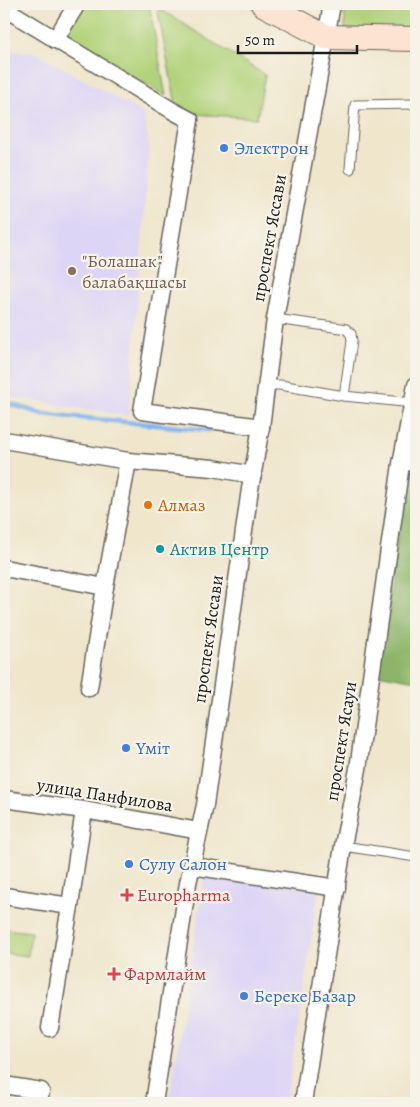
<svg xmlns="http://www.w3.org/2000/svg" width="420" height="1107" viewBox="0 0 420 1107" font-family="Alegreya,serif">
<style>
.built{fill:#ddd5f6}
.green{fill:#b2d37b;stroke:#67784c}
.forest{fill:#8db56b;stroke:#546844}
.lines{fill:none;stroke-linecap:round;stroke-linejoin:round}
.stream{stroke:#81b3ed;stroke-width:5}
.lane-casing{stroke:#66635a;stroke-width:11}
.street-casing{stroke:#66635a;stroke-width:19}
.secondary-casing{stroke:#66635a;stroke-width:26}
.lane{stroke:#fff;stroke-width:9}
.street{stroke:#fff;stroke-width:16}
.secondary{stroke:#fde3d1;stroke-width:24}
.shop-dot{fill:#3f7fe0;stroke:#f7f3e8;stroke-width:2}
.education-dot{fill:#8d6e63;stroke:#f7f3e8;stroke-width:2}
.food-dot{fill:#e8710a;stroke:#f7f3e8;stroke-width:2}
.culture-dot{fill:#0f9aa8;stroke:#f7f3e8;stroke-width:2}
.health-dot{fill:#e0444e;stroke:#f7f3e8;stroke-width:2}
.labels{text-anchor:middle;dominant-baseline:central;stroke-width:4.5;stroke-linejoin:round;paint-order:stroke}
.shop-label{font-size:18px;fill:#366cbe;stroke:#f7f3e8;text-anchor:start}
.street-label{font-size:18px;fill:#1c1c1c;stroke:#f7f3e8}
.education-label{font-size:18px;fill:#785e54;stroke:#f7f3e8;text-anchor:start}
.food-label{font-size:18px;fill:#c56008;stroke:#f7f3e8;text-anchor:start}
.culture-label{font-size:18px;fill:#0d838f;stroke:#f7f3e8;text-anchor:start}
.health-label{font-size:18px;fill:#be3a42;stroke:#f7f3e8;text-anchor:start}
</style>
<rect width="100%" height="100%" fill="#f7f3e8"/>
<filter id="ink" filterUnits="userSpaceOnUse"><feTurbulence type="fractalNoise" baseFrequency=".02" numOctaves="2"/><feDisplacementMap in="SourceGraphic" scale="10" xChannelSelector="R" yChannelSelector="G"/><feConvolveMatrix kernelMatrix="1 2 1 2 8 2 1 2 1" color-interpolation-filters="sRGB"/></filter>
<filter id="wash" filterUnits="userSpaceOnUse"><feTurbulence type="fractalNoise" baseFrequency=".0096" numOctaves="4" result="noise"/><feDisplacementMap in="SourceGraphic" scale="20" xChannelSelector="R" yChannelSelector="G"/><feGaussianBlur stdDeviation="1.12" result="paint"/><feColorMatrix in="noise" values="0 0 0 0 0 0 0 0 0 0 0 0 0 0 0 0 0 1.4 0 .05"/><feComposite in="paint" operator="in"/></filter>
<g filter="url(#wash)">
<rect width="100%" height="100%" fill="#efe6cc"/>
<g class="built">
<path d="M 4,50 L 36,53 L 144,114 L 149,146 L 129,416 L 4,396 Z"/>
<path d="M 205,871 L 319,889 L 286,1103 L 169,1103 Z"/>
</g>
<g class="green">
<path d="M 83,4 L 149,4 L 166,96 L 64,37 Z"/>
<path d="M 345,4 L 416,4 L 416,31 L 345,30 Z"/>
<path d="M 157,7 L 265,75 L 257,118 L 192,114 L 176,105 Z"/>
<path d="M 4,929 L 31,932 L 28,956 L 4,953 Z"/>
</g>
<path class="forest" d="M 416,445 L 416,681 L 377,674 L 411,446 Z"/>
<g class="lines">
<path class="stream" d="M 4,402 L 43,414 L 209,430"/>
</g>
</g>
<g filter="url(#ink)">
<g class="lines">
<g class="lane-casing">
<g id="lane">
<path d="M 350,169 L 355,105 L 416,104"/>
<path d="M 275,319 L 341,328 L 346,329 L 351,334 L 352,341 L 344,396"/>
<path d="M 267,385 L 280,385 L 344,396 L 413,403"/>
<path d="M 401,464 L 416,467"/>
<path d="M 343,846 L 416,857"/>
</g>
</g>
<g class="street-casing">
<g id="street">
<path d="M 4,8 L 173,111 L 190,120 L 142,411 L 261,427"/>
<path d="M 55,40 L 77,4"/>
<path d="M 4,440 L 128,461 L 213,468 L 253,475"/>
<path d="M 4,568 L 105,587"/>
<path d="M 89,688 L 105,587 L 128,461"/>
<path d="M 4,799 L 84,810 L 199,831"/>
<path d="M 192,866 L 337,888"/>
<path d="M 4,896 L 70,906"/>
<path d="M 50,1028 L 70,906 L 84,810"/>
<path d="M 4,1085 L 41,1091 L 39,1103"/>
<path d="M 154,1103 L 188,883 L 205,805 L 250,489 L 261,427 L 275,319 L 332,4"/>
<path d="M 303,1103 L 343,846 L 358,769 L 401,464 L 416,385"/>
</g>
</g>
<g class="secondary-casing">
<path id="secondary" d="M 263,4 L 326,37 L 416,39"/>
</g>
<use href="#lane" class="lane"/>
<use href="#street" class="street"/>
<use href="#secondary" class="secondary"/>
</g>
</g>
<g class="shop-dot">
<circle cx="224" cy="148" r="5"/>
<circle cx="126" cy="748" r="5"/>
<circle cx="129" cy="864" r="5"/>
<circle cx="244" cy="996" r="5"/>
</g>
<circle class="education-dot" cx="72" cy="271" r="5"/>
<circle class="food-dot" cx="148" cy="505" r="5"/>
<circle class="culture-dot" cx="160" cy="549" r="5"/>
<g class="health-dot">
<path d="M124.5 887.5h5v5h5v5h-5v5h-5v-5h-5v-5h5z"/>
<path d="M111.5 966.5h5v5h5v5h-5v5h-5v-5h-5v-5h5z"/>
</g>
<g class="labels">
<g class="shop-label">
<text x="234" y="148">Электрон</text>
<text x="136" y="748">Үміт</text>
<text x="139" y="864">Сулу Салон</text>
<text x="254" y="996">Береке Базар</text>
</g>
<g class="street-label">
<text transform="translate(269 238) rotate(-80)">проспект Яссави</text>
<text transform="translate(208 639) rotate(-82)">проспект Яссави</text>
<text transform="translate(341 741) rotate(-81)">проспект Ясауи</text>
<text transform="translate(105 795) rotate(9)">улица Панфилова</text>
</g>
<g class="education-label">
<text x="82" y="261">"Болашак"<tspan x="82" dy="21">балабақшасы</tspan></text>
</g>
<g class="food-label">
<text x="158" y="505">Алмаз</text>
</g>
<g class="culture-label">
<text x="170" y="549">Актив Центр</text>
</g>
<g class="health-label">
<text x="137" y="895">Europharma</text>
<text x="124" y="974">Фармлайм</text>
</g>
</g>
<rect width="420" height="1107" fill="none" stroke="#f7f3e8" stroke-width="20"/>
<path d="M238 45v8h119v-8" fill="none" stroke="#1c1c1c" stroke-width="2.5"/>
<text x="245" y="45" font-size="15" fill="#1c1c1c" stroke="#f7f3e8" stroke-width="4" paint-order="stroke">50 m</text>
</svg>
